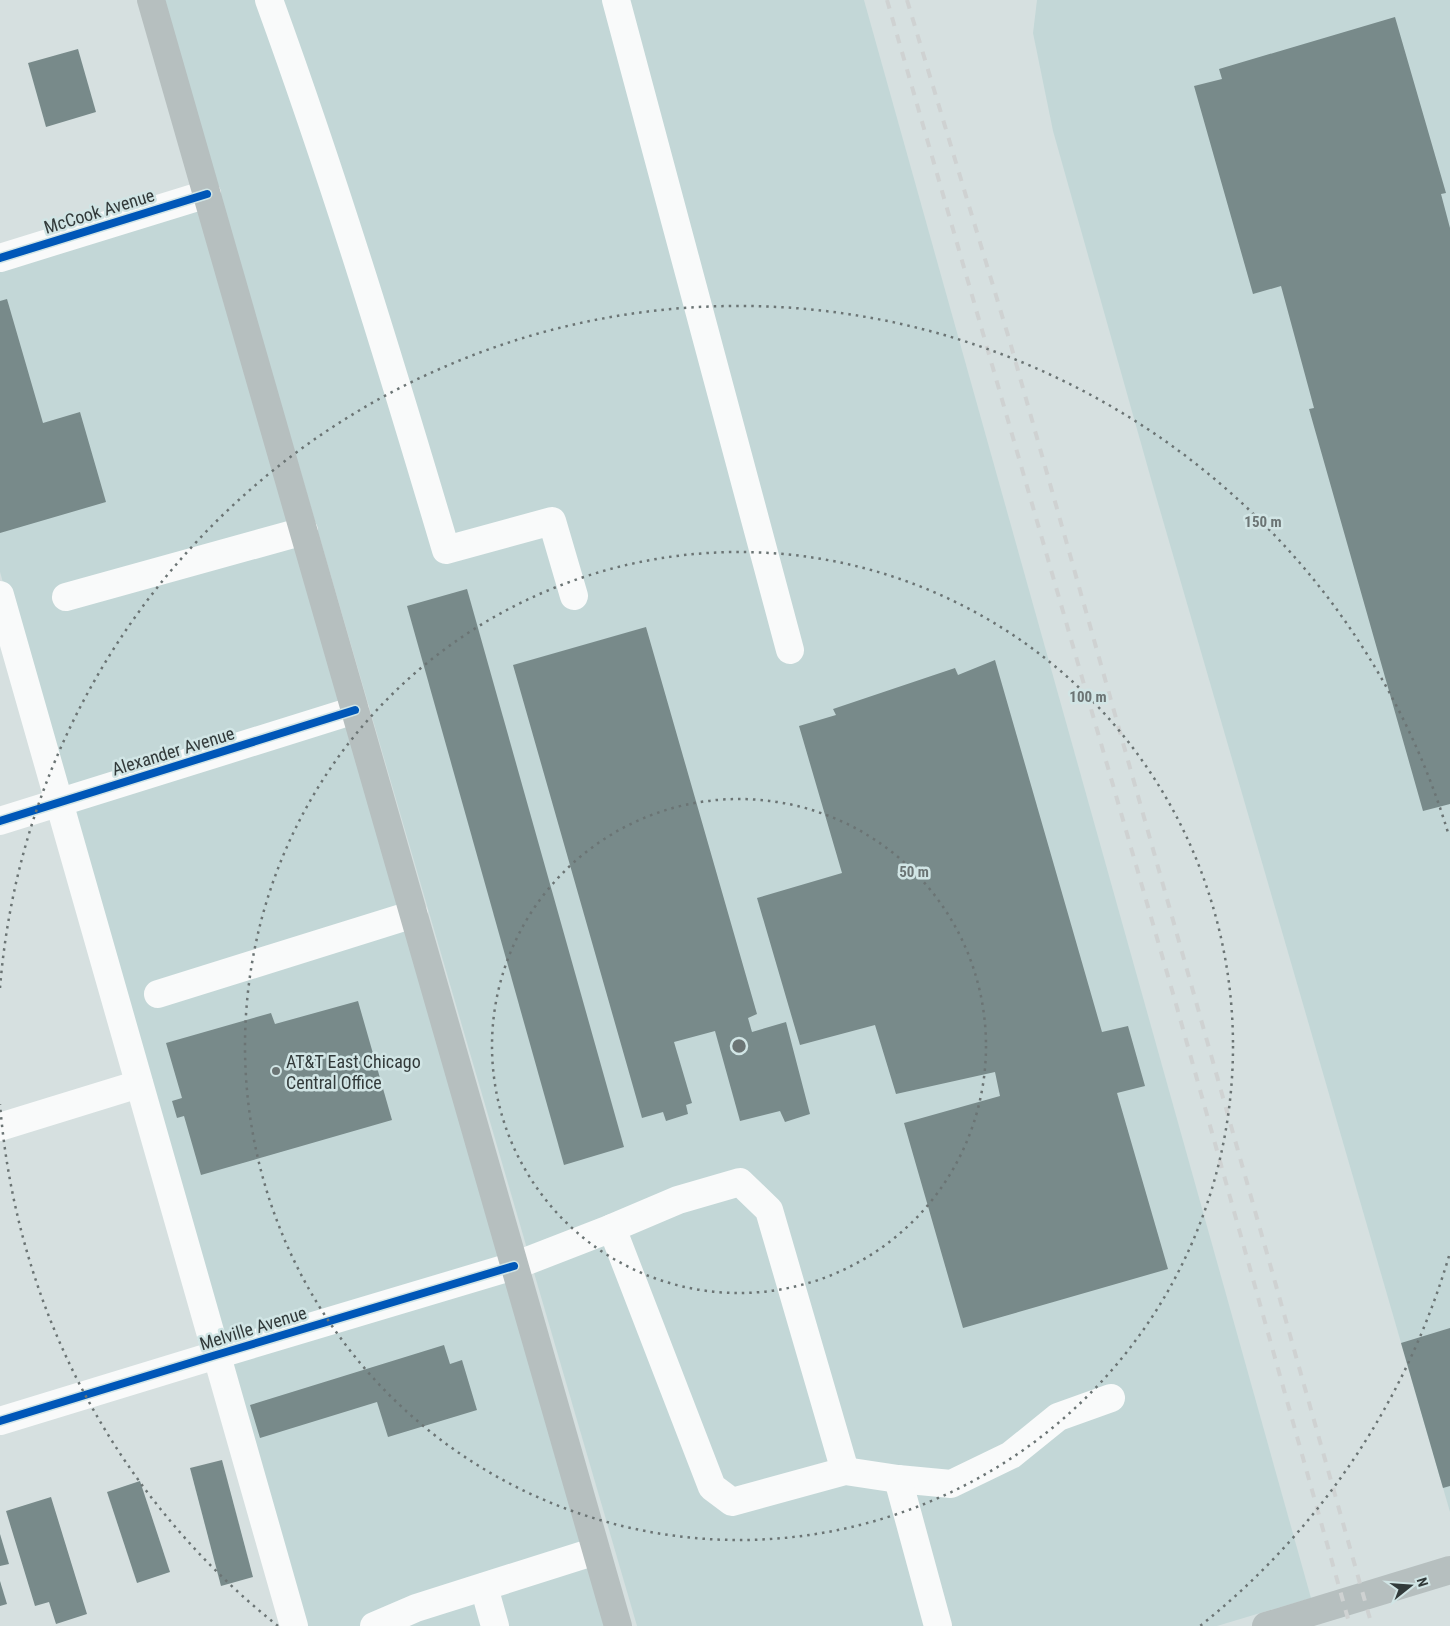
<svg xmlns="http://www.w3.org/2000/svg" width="1450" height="1626" viewBox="0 0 1450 1626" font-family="'Roboto Condensed',sans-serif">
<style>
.built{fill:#c3d7d7}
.building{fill:#788a8a}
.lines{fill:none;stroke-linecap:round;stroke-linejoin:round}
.minor{stroke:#f9fafa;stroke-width:28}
.major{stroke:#b6bfbf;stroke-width:28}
.rail{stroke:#cfd2d2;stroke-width:4;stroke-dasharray:9 9;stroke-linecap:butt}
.cycleway-casing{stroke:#d1e5e5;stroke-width:11}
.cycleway{stroke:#0057b8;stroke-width:8}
.ring{fill:none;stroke:#6b7474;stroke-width:2.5;stroke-dasharray:2.5 5}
.poi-dot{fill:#6b7474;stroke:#d1e5e5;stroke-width:2}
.labels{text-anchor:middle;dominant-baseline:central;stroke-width:5;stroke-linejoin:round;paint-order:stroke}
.street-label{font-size:18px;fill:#323a3a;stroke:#d1e5e5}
.poi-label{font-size:18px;fill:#323a3a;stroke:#d1e5e5;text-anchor:start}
.centre{fill:#6b7474;stroke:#d1e5e5;stroke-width:2.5}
.ring-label{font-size:15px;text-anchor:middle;font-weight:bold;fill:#6b7474;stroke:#d1e5e5;stroke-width:5;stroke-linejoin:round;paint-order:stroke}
</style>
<rect width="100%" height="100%" fill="#d6e0e0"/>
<g class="built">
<path d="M 163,0 L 864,0 L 1311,1598 L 1217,1626 L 637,1626 Z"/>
<path d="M 1037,0 L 1450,0 L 1450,1512 L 1153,486 L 1053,131 L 1033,33 Z"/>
<path d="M 201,205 L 344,707 L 63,794 L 0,572 L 0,266 Z"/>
<path d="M 350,718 L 610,1626 L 299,1626 L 66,806 Z"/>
</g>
<g class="building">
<path d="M 1395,17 L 1446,193 L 1441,194 L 1450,228 L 1450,804 L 1423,811 L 1309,409 L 1314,408 L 1281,286 L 1253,294 L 1194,86 L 1222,79 L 1219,69 Z"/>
<path d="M 78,49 L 96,112 L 46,127 L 28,63 Z"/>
<path d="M 7,299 L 43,423 L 80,412 L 106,502 L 0,533 L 0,301 Z"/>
<path d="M 467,589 L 624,1147 L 564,1165 L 407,606 Z"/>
<path d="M 646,627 L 757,1014 L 748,1018 L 752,1032 L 786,1022 L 810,1114 L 785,1122 L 780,1111 L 740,1121 L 715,1031 L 674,1042 L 692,1103 L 686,1105 L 688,1114 L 666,1121 L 663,1112 L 642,1118 L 513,665 Z"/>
<path d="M 995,660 L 1102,1032 L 1128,1026 L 1145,1086 L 1117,1093 L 1168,1269 L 963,1328 L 904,1123 L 1000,1096 L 995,1072 L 896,1094 L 875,1025 L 800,1045 L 757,898 L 842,873 L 799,726 L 836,715 L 833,709 L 955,668 L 958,675 Z"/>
<path d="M 358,1001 L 392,1120 L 201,1175 L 184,1116 L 177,1118 L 172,1101 L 182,1098 L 166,1043 L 271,1013 L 275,1024 Z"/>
<path d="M 1450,1328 L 1450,1486 L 1443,1488 L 1401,1343 Z"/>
<path d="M 444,1345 L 450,1364 L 462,1360 L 477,1410 L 388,1437 L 377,1402 L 260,1438 L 250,1405 Z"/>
<path d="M 222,1460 L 253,1577 L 221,1586 L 190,1468 Z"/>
<path d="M 140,1481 L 170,1572 L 137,1583 L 107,1492 Z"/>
<path d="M 51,1497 L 87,1614 L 56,1624 L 49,1602 L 35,1606 L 6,1511 Z"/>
<path d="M 0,1534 L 9,1564 L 0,1566 Z"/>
<path d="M 0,1581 L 7,1604 L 0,1606 Z"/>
</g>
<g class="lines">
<g class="minor">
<path d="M 269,0 C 335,181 391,365 446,550 L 552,521 L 574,596"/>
<path d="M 616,0 L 790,650"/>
<path d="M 0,258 L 207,194"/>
<path d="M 0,595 L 294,1626"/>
<path d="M 66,597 L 304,531"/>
<path d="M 0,821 L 355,710"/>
<path d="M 158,994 L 414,914"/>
<path d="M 0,1127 L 139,1084"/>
<path d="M 612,1228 L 678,1200 L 740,1182 L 769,1210 L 845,1471"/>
<path d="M 0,1421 L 216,1355 L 514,1266 L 612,1228 L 712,1487 L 732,1502 L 845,1471 L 898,1479 L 951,1484 L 1011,1455 L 1058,1417 L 1111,1398"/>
<path d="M 898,1479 L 938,1626"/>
<path d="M 484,1587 L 495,1626"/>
<path d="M 374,1626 L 416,1608 L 596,1551"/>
</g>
<g class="major">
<path d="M 151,0 L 618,1626"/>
<path d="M 1266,1626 L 1450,1570"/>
</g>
<g class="rail">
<path d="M 887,0 L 1176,1004 L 1350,1626"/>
<path d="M 907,0 L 1010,342 L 1372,1626"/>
</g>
<g class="cycleway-casing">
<g id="cycleway">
<path d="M 0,258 L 207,194"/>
<path d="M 0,821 L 355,710"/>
<path d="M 0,1421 L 216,1355 L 514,1266"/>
</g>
</g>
<use href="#cycleway" class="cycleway"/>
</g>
<g class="ring">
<circle cx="739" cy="1046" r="247"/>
<circle cx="739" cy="1046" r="494"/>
<path d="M1449 1256A741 741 0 0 1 1200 1626M278 1626A741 741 0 0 1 0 1104M0 988A741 741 0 0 1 1449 836"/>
</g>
<circle class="poi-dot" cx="276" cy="1071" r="5"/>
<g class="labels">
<g class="street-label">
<text transform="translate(99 211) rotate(-17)">McCook Avenue</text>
<text transform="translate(173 751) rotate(-17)">Alexander Avenue</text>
<text transform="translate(253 1328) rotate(-17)">Melville Avenue</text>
</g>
<g class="poi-label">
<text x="286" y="1061">AT&amp;T East Chicago<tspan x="286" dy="21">Central Office</tspan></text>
</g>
</g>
<circle cx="739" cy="1046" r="8" class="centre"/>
<g class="ring-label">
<text x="1263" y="527">150 m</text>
<text x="1088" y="702">100 m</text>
<text x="914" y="877">50 m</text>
</g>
<g transform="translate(1410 1586) rotate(73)" stroke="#d1e5e5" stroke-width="4" paint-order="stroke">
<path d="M0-4L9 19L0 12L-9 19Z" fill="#323a3a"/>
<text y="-8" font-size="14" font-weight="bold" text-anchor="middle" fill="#323a3a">N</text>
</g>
</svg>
